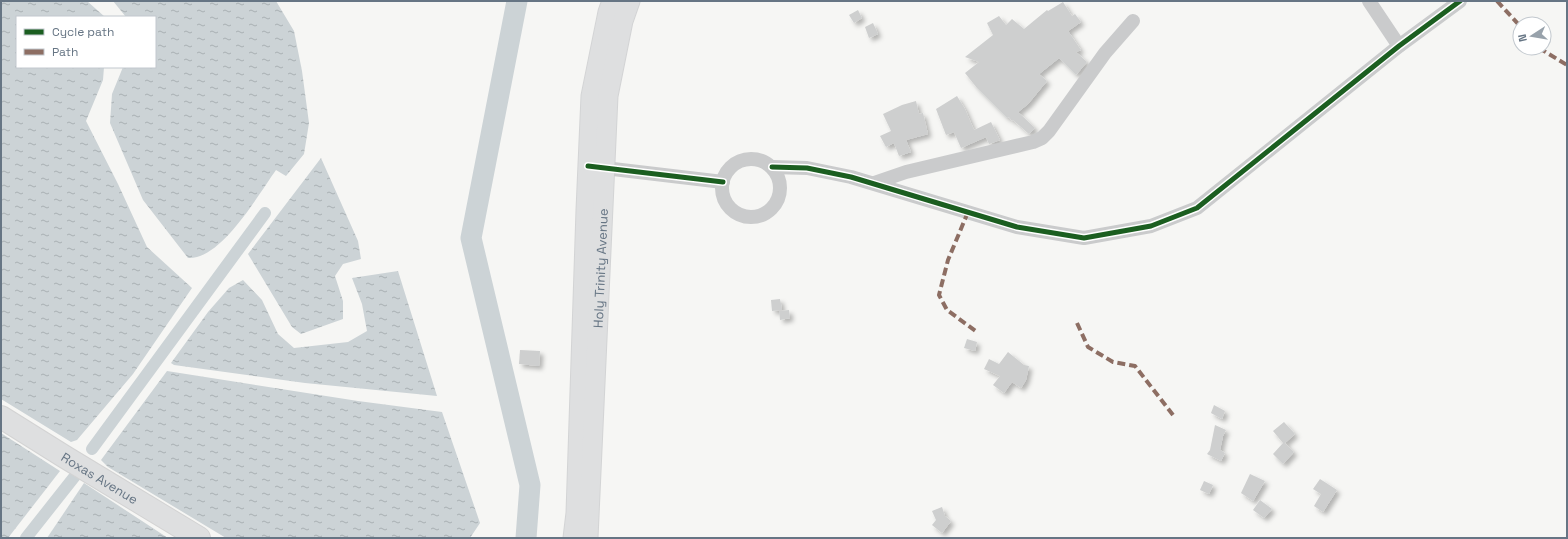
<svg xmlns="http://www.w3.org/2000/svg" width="1568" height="539" viewBox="0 0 1568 539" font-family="'Space Grotesk',sans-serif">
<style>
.water{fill:url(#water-ripples)}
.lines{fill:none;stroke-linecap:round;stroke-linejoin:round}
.canal{stroke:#ccd3d6;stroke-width:12}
.river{stroke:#ccd3d6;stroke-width:21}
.building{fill:#cecfcf;filter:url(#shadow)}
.secondary-casing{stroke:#d3d4d5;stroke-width:21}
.primary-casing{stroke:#d3d3d3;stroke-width:24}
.minor{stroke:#cacbcc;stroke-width:14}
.secondary{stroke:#dedfe0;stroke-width:19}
.primary{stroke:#dedfe0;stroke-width:22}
.quiet{stroke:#8d6e63;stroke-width:4;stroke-dasharray:8 4;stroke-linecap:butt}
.cycleway-casing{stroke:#fff;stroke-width:8}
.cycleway{stroke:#1b5e20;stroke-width:5}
.labels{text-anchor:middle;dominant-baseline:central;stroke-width:4;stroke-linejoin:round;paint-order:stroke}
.street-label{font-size:13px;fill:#667584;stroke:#fff}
</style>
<defs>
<pattern id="water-ripples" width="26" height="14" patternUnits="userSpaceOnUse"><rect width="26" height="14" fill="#ccd3d6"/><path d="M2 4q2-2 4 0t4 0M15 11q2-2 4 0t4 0" fill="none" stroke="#a9b0b3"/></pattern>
<filter id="shadow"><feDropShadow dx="3.5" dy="3.5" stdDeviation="2" flood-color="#0004"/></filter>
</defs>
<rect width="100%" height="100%" fill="#f6f6f4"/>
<g class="water">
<path d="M 1,1 L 87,1 L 105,17 L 17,17 L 17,67 L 104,67 L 103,80 L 86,121 L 118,184 L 147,247 L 192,288 L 133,374 L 77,440 L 71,442 L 1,399 Z"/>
<path d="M 113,1 L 276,1 L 294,31 L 302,71 L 309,123 L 304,154 L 286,176 L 276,170 C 258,195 221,260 188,258 L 143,200 L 110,123 L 112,94 L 123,67 L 155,67 L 155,17 L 126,17 Z"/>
<path d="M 321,158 L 358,241 L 361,259 L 343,264 L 335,276 L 343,301 L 343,319 L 301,334 L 292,327 L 248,254 Z"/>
<path d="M 398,271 L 437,396 L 305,383 L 174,365 L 171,363 L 208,312 L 229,288 L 243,280 L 262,300 L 278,334 L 294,348 L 348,342 L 367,331 L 362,304 L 352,278 Z"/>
<path d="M 167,371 L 358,401 L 442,412 L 480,523 L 470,538 L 226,538 L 108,467 L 101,460 Z"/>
<path d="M 1,433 L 60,471 L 8,538 L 1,538 Z"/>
<path d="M 84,483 L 168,538 L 47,538 Z"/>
</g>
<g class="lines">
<g class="canal">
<path d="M 92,449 L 265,213"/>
<path d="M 26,538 L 75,476"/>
</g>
<path class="river" d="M 517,1 L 471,238 L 530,485 L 526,538"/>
</g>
<g class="building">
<path d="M 1063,2 L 1072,16 L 1075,14 L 1081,22 L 1068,31 L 1081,50 L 1076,52 L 1087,62 L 1076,75 L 1059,58 L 1039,74 L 1047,81 L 1028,104 L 1018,112 L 1035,128 L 1029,134 L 1013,120 L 1012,121 L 1009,117 L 1007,118 L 977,88 L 965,73 L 979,62 L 965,57 L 993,35 L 987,23 L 999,16 L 1006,25 L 1012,19 L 1024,29 L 1047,10 L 1048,11 Z"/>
<path d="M 858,10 L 862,18 L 854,23 L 849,15 Z"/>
<path d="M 873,23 L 878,34 L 869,38 L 865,27 Z"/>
<path d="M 957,96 L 965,109 L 974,130 L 991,122 L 1000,140 L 989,144 L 986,137 L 961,148 L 954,132 L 946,135 L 936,109 Z"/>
<path d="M 916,101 L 919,114 L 923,113 L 928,134 L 906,140 L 911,152 L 899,156 L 894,143 L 886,147 L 880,136 L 891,131 L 883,114 L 902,105 Z"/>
<path d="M 780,299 L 782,310 L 772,311 L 771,300 Z"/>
<path d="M 789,310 L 790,318 L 780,320 L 779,311 Z"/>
<path d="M 967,339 L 977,342 L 975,351 L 964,348 Z"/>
<path d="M 520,350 L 540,351 L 539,366 L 519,364 Z"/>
<path d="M 1008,352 L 1024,365 L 1029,366 L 1026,380 L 1021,388 L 1012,382 L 1004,393 L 993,385 L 1000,376 L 984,369 L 989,359 L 999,364 Z"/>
<path d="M 1214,405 L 1225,411 L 1222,419 L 1211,413 Z"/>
<path d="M 1284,422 L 1295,434 L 1285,443 L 1294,452 L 1283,464 L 1273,454 L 1283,443 L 1273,431 Z"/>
<path d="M 1215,425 L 1226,430 L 1223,436 L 1220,450 L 1225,453 L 1221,461 L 1207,454 L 1210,450 Z"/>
<path d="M 1250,474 L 1265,481 L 1253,501 L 1241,493 Z"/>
<path d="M 1320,479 L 1337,490 L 1323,512 L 1314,506 L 1321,494 L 1313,489 Z"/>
<path d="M 1204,481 L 1213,485 L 1209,494 L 1200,490 Z"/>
<path d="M 1260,500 L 1272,509 L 1264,518 L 1253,510 Z"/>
<path d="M 942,507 L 945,516 L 951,521 L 942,533 L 932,525 L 936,520 L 932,511 Z"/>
</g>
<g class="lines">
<g class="secondary-casing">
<g id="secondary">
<path d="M 573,538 L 576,513 L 586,210 L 591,96 L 608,12 L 612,1"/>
<path id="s1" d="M 588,538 L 608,96 L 623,21 L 630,1"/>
</g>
</g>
<g class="primary-casing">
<g id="primary">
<path id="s2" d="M 1,417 L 65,457 L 199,538"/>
</g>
</g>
<g class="minor">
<path d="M 1369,1 L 1399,46"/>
<circle cx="751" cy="188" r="29"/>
<path d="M 596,167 L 723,182"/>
<path d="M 772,167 L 807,168 L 851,177 L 1017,227 L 1084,238 L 1151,226 L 1197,208 L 1399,46 L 1460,1"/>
<path d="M 874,183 L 906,172 L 1033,142 L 1042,138 L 1049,131 L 1105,53 L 1133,21"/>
</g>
<use href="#secondary" class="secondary"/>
<use href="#primary" class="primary"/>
<g class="quiet">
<path d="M 1497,1 L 1520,26"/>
<path d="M 1539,48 L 1567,65"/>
<path d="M 968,212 L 948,260 L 939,295 L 947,310 L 977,332"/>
<path d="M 1077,323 L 1088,347 L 1113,362 L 1135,366 L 1173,415"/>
</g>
<g class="cycleway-casing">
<g id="cycleway">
<path d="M 588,166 L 723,182"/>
<path d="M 772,167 L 807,168 L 851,177 L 1017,227 L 1084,238 L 1151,226 L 1197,208 L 1399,46 L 1460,1"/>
</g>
</g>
<use href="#cycleway" class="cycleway"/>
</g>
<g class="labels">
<g class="street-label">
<text stroke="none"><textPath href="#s1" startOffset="270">Holy Trinity Avenue</textPath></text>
<text stroke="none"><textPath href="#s2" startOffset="116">Roxas Avenue</textPath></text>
</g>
</g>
<rect width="1568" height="539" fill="none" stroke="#667584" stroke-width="4"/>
<rect x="16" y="16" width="140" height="52" fill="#ffffff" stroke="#c2c8ce"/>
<rect x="24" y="29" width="20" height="6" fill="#1b5e20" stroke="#c2c8ce"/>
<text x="52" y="36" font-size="12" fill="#667584">Cycle path</text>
<rect x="24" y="49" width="20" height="6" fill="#8d6e63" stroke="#c2c8ce"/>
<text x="52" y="56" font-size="12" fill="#667584">Path</text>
<g transform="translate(1532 36) rotate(258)"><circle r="19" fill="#ffffff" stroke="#c2c8ce"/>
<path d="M0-3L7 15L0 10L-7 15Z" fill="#98a2ab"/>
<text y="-6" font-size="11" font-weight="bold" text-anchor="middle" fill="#667584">N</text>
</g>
</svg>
